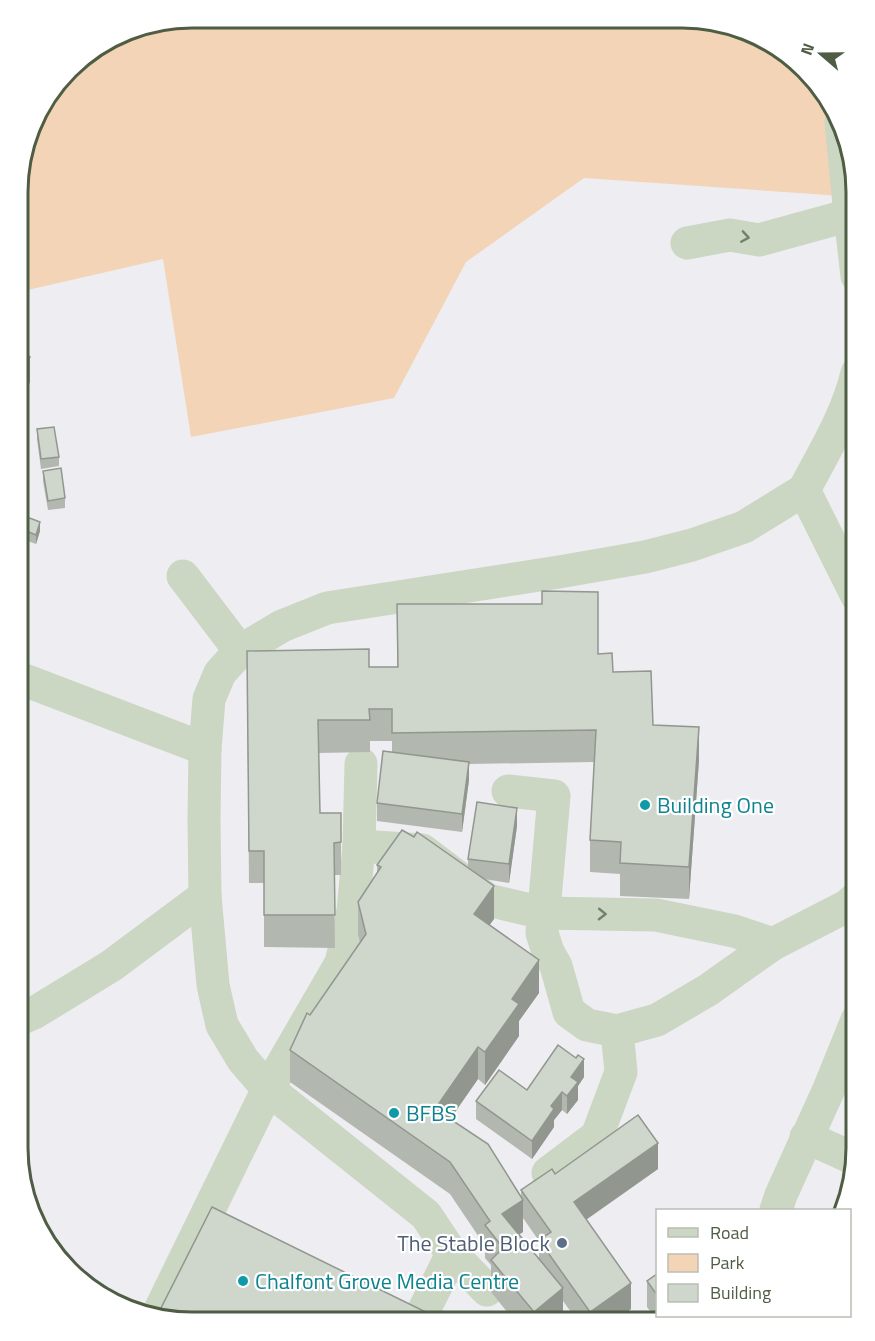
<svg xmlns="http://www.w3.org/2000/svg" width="875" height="1341" viewBox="0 0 875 1341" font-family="'Titillium Web',sans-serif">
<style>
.green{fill:#f3d4b7}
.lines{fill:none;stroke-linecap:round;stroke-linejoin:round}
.minor{stroke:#cbd6c3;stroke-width:33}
.wall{fill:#b2b8af;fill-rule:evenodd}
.shaded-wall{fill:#91968f}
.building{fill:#cfd6cc;stroke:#91968f;stroke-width:1.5}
.oneway{stroke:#74816a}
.culture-dot{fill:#0f9aa8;stroke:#fff;stroke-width:2}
.service-dot{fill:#5c6f8a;stroke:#fff;stroke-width:2}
.labels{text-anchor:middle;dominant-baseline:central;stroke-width:4.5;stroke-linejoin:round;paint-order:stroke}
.culture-label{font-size:22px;fill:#0d838f;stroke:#fff;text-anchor:start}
.service-label{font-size:22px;fill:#4e5e75;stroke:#fff;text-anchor:end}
.rim{fill:none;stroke:#4f5d44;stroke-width:3}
</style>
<rect width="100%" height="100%" fill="#eeedf1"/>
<path class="green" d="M 192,18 L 706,20 L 789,54 L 844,125 L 857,197 L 584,178 L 466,262 L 394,398 L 191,437 L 163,259 L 19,292 L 20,169 L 41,105 L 78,61 L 136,27 Z"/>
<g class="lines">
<g class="minor">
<path d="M 841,122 L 850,215 L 857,276"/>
<path d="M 687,243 L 730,235 L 759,240 L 850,215"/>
<path d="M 183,576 L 240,651"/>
<path d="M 857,596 L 804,490 C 824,452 847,415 857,373"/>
<path d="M 19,678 L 205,749"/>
<path d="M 508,791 L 554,796 L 542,933 L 548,952 L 556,966 L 569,1012 L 587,1025 L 617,1031 L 657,1020 L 708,990 L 773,944 L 847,906 L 857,897"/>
<path d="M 359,846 L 361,764"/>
<path d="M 18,1020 L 34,1013 L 111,966 L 205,896"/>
<path d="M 806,1137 L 857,1160"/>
<path d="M 548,1173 L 597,1136 L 621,1072 L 617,1031"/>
<path d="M 776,1210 L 781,1195 L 829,1089 L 857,1020"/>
<path d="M 452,1254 L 487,1290"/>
<path d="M 157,1316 L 268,1089 L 341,963 L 353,911 L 359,846 L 422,850 L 488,900 L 543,913 L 656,915 L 734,931 L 773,944"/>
<path d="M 418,1322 L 452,1254 L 426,1215 L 268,1089 L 243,1060 L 222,1025 L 213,985 L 205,896 L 204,820 L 205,749 L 209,699 L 220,673 L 240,651 L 282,626 L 327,608 L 559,572 L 645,557 L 692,545 L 744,527 L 804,490"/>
</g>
</g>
<g class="wall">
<path d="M 37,429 L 59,457 L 59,466 L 41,469 L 37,439 Z"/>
<path d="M 43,471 L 65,498 L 65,508 L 48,510 L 43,481 Z"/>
<path d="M 19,487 L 26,495 L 20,511 L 19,511 Z"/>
<path d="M 19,514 L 40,531 L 36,544 L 19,538 Z"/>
<path d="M 397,604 L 598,654 L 613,672 L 653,725 L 699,760 L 689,899 L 620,896 L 620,874 L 590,872 L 590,840 L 594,762 L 469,764 L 469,780 L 462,832 L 377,821 L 377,803 L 392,752 L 392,741 L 370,741 L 370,752 L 319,753 L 320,813 L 341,813 L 341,875 L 334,875 L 335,948 L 264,947 L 264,883 L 249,883 L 247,684 L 369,667 L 397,667 Z"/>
<path d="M 517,826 L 509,883 L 484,879 L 494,919 L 489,925 L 539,993 L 519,1021 L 519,1036 L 485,1085 L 478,1079 L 450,1119 L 521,1198 L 521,1190 L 555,1174 L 658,1169 L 586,1220 L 631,1309 L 612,1323 L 579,1323 L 563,1301 L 563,1320 L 560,1323 L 516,1323 L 491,1292 L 491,1265 L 485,1258 L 485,1246 L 450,1194 L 290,1082 L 290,1050 L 310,1015 L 360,943 L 358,934 L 358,902 L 377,873 L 377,865 L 414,837 L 468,868 L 468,859 ZM 523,1218 L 539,1241 L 539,1258 L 519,1234 L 523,1232 Z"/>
<path d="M 584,1077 L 578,1086 L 578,1100 L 567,1114 L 562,1110 L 554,1120 L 554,1127 L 532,1159 L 476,1119 L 476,1101 Z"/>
<path d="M 657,1274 L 657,1316 L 721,1316 L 683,1323 L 659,1323 L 647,1307 L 647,1281 Z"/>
</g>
<g class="shaded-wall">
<path d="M 30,357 L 30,382 L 19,409 L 19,383 Z"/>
<path d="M 26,485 L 26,495 L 20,511 L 20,502 Z"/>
<path d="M 40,522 L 40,531 L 36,544 L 36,535 Z"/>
<path d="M 699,727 L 699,760 L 689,899 L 689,867 Z"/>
<path d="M 469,762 L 469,780 L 462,832 L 462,814 Z"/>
<path d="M 517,808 L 517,826 L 509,883 L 509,864 Z"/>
<path d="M 494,886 L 494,919 L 474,947 L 474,914 Z"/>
<path d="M 539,960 L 539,993 L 519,1021 L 519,1036 L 485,1085 L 485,1052 L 512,999 Z"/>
<path d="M 478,1047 L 478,1079 L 435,1141 L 435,1109 Z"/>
<path d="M 584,1059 L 584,1077 L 578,1086 L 578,1100 L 567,1114 L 567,1096 L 571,1077 Z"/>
<path d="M 20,1083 L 20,1092 L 18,1096 L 18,1087 Z"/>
<path d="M 562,1092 L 562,1110 L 554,1120 L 554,1127 L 532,1159 L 532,1141 L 551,1106 Z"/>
<path d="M 658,1143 L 658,1169 L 574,1228 L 574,1202 Z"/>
<path d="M 523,1200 L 523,1232 L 502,1246 L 502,1214 Z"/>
<path d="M 631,1283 L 631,1309 L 612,1323 L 590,1323 L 590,1312 Z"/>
<path d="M 563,1288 L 563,1320 L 560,1323 L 534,1323 L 534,1312 Z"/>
</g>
<g class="building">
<path d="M 19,352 L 30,357 L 19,383 Z"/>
<path d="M 54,427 L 59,457 L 41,459 L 37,429 Z"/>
<path d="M 61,468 L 65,498 L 48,501 L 43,471 Z"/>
<path d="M 21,483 L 26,485 L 20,502 L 19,501 L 19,487 Z"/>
<path d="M 19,514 L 40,522 L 36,535 L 19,528 Z"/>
<path d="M 542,591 L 598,592 L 598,654 L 612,653 L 613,672 L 651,671 L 653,725 L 699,727 L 689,867 L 620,863 L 621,842 L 590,840 L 596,730 L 392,733 L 392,709 L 369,709 L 370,720 L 318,720 L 320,813 L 341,813 L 341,842 L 334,843 L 335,915 L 264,915 L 264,851 L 249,851 L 247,651 L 369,649 L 369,667 L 398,667 L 397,604 L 542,604 Z"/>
<path d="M 383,751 L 469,762 L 462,814 L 377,803 Z"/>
<path d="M 477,802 L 517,808 L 509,864 L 468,859 Z"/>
<path d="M 402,830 L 414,837 L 417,832 L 494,886 L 474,914 L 539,960 L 512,999 L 519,1004 L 485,1052 L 478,1047 L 435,1109 L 488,1144 L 523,1200 L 502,1214 L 563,1288 L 534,1312 L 491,1260 L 503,1248 L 485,1225 L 490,1221 L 450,1162 L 290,1050 L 307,1013 L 310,1015 L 366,934 L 358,902 L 381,867 L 377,865 Z"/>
<path d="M 558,1045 L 576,1058 L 578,1055 L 584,1059 L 571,1077 L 578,1082 L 567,1096 L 562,1092 L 551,1106 L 554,1109 L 532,1141 L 476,1101 L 499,1070 L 527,1090 Z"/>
<path d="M 638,1115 L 658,1143 L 574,1202 L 631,1283 L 590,1312 L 539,1240 L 551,1232 L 521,1190 L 552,1169 L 555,1174 Z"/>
<path d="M 212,1207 L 446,1322 L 170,1322 L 157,1316 Z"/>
<path d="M 657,1274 L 657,1295 L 647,1281 Z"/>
<path d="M 672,1316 L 721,1316 L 683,1323 L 675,1323 L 677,1322 Z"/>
</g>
<defs><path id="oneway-chevron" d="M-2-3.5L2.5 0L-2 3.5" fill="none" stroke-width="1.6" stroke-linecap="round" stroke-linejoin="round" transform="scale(1.5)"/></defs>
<g class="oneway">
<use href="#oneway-chevron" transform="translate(745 237) rotate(9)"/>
<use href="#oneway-chevron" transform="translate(602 914) rotate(1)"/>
</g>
<g class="culture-dot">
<circle cx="645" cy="805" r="6"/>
<circle cx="394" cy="1113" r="6"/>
<circle cx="243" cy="1281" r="6"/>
</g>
<circle class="service-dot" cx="562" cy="1243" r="6"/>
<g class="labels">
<g class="culture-label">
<text x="657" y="805">Building One</text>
<text x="406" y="1113">BFBS</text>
<text x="255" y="1281">Chalfont Grove Media Centre</text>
</g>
<g class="service-label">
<text x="550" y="1243">The Stable Block</text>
</g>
</g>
<path d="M0 0H875V1341H0ZM192 28H682A164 164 0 0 1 846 192V1148A164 164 0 0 1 682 1312H192A164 164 0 0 1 28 1148V192A164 164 0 0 1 192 28Z" fill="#fff" fill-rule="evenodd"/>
<path class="rim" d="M192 28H682A164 164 0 0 1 846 192V1148A164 164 0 0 1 682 1312H192A164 164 0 0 1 28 1148V192A164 164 0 0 1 192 28Z"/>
<rect x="656" y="1209" width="195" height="108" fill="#ffffff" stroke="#b9beb4" stroke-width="1.5"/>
<rect x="668" y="1228" width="30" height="9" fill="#cbd6c3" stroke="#b9beb4" stroke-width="1.5"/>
<text x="710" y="1239" font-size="18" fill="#4f5d44">Road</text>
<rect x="668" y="1254" width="30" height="18" fill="#f3d4b7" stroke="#b9beb4" stroke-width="1.5"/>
<text x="710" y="1269" font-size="18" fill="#4f5d44">Park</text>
<rect x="668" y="1284" width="30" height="18" fill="#cfd6cc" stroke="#b9beb4" stroke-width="1.5"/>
<text x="710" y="1299" font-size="18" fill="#4f5d44">Building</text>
<g transform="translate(821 54) rotate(290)" stroke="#ffffff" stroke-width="4.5" paint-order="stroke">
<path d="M0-4.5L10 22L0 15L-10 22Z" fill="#4f5d44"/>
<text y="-9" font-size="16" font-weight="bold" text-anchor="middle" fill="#4f5d44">N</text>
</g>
</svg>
